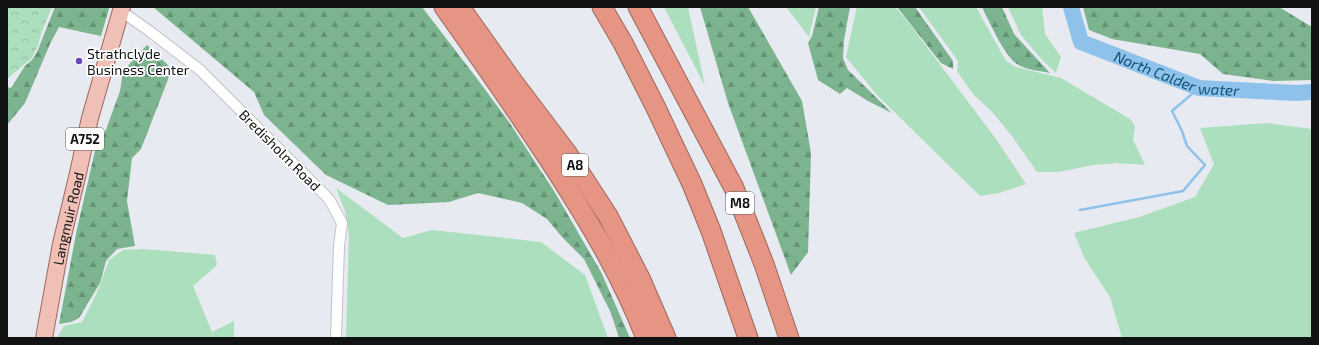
<svg xmlns="http://www.w3.org/2000/svg" width="1319" height="345" viewBox="0 0 1319 345" font-family="'Exo 2',sans-serif">
<style>
.grass{fill:#acdfbd}
.forest{fill:url(#forest-firs)}
.park{fill:url(#park-crowns)}
.lines{fill:none;stroke-linecap:round;stroke-linejoin:round}
.stream{stroke:#8ec2ea;stroke-width:2.5}
.river{stroke:#8ec2ea;stroke-width:16}
.street-casing{stroke:#c0c2c8;stroke-width:12}
.primary-casing{stroke:#9b675d;stroke-width:18}
.highway-casing{stroke:#9b675d;stroke-width:21}
.street{stroke:#fff;stroke-width:10}
.primary{stroke:#f0bfb5;stroke-width:16}
.highway{stroke:#e69584;stroke-width:19}
.poi-dot{fill:#6944bc;stroke:#fff;stroke-width:1.5}
.labels{text-anchor:middle;dominant-baseline:central;stroke-width:3.5;stroke-linejoin:round;paint-order:stroke}
.shield{fill:#fff;stroke:#58595a;stroke-width:1}
.shield-label{font-size:13px;font-weight:bold;fill:#111214}
.poi-label{font-size:14px;fill:#111214;stroke:#fff;text-anchor:start}
.street-label{font-size:14px;fill:#111214;stroke:#fff}
.water-label{font-size:15px;font-style:italic;fill:#0f4e73;stroke:#fff}
</style>
<defs>
<pattern id="forest-firs" width="22" height="20" patternUnits="userSpaceOnUse"><rect width="22" height="20" fill="#7cb490"/><path d="M5 1l3.5 6h-7zM16 11l3.5 6h-7z" fill="#649174"/></pattern>
<pattern id="park-crowns" width="20" height="18" patternUnits="userSpaceOnUse"><rect width="20" height="18" fill="#acdfbd"/><path d="M2 6a3 3 0 1 1 6 0M12 15a3 3 0 1 1 6 0" fill="none" stroke="#93bea2"/></pattern>
</defs>
<rect width="100%" height="100%" fill="#e7eaf0"/>
<g class="grass">
<path d="M 664,7 L 688,7 L 705,86 Z"/>
<path d="M 786,7 L 816,7 L 809,37 Z"/>
<path d="M 857,7 L 895,7 L 908,22 L 996,139 L 1026,184 L 999,193 L 980,196 L 877,95 L 846,57 Z"/>
<path d="M 919,7 L 976,7 L 1006,61 L 1016,67 L 1061,78 L 1130,119 L 1135,126 L 1133,140 L 1145,165 L 1117,163 L 1094,165 L 1058,172 L 1037,172 L 1012,136 L 993,113 L 973,94 L 957,71 L 958,61 Z"/>
<path d="M 1008,7 L 1042,7 L 1045,34 L 1061,57 L 1056,73 L 1042,60 L 1021,35 Z"/>
<path d="M 1267,123 L 1312,129 L 1312,338 L 1122,338 L 1110,297 L 1085,259 L 1074,233 L 1139,217 L 1195,197 L 1214,164 L 1200,128 Z"/>
<path d="M 336,188 L 403,238 L 432,230 L 541,242 L 585,275 L 608,338 L 346,338 L 349,234 L 345,211 Z"/>
<path d="M 144,249 L 215,255 L 217,265 L 193,286 L 212,332 L 234,321 L 234,338 L 57,338 L 64,326 L 82,322 L 96,295 L 109,260 L 123,250 Z"/>
</g>
<g class="forest">
<path d="M 55,7 L 109,7 L 109,9 L 101,36 L 59,27 L 50,44 L 25,103 L 7,125 L 7,87 L 11,88 L 25,66 L 32,60 L 37,52 Z"/>
<path d="M 153,7 L 422,7 L 475,76 L 509,122 L 554,191 L 601,272 L 630,338 L 619,338 L 611,313 L 584,259 L 562,237 L 547,219 L 522,203 L 478,193 L 449,202 L 388,205 L 326,175 L 264,115 L 254,92 Z"/>
<path d="M 700,7 L 748,7 L 802,101 L 811,153 L 808,252 L 791,275 L 728,103 Z"/>
<path d="M 819,7 L 850,7 L 844,40 L 843,58 L 848,70 L 892,113 L 868,101 L 847,88 L 840,94 L 818,80 L 808,43 L 812,36 Z"/>
<path d="M 897,7 L 915,7 L 953,61 L 953,69 L 941,63 Z"/>
<path d="M 982,7 L 1002,7 L 1014,34 L 1050,73 C 1040,71 1026,70 1017,64 C 1005,57 989,21 982,7 Z"/>
<path d="M 1083,7 L 1279,7 L 1312,27 L 1312,80 L 1273,81 L 1223,74 L 1200,54 L 1112,39 L 1089,30 Z"/>
<path d="M 147,45 L 172,69 L 141,149 L 132,158 L 127,201 L 135,246 L 117,249 L 106,261 L 100,283 L 79,318 L 71,322 L 59,324 L 77,229 L 95,151 L 103,138 L 120,91 L 123,71 Z"/>
</g>
<path class="park" d="M 7,7 L 52,7 L 42,31 L 38,45 L 32,58 L 7,79 Z"/>
<g class="lines">
<path class="stream" d="M 1080,210 L 1183,191 L 1205,165 L 1187,146 L 1182,131 L 1172,111 L 1199,88"/>
<path class="river" id="s1" d="M 1071,7 L 1081,42 L 1199,88 L 1296,93 L 1312,92"/>
<g class="street-casing">
<path id="street" d="M 121,11 L 152,33 L 200,70 L 329,199 L 342,223 L 339,246 L 336,338"/>
</g>
<g class="primary-casing">
<g id="primary">
<path id="s2" d="M 44,338 L 61,244 L 78,173 L 90,118 L 122,7"/>
</g>
</g>
<g class="highway-casing">
<g id="highway">
<path d="M 444,7 C 483,62 522,118 559,175 C 593,228 623,279 646,338"/>
<path d="M 460,7 L 511,79 L 567,153 L 608,216 L 640,278 L 666,338"/>
<path d="M 602,7 L 623,43 L 655,106 L 692,184 L 711,231 L 748,338"/>
<path d="M 638,7 L 734,188 L 764,264 L 789,338"/>
</g>
</g>
<use href="#street" class="street"/>
<use href="#primary" class="primary"/>
<use href="#highway" class="highway"/>
</g>
<circle class="poi-dot" cx="79" cy="61" r="4"/>
<g class="labels">
<g class="shield">
<rect x="66" y="128" width="38" height="22" rx="3"/>
<rect x="562" y="154" width="26" height="22" rx="3"/>
<rect x="726" y="192" width="28" height="22" rx="3"/>
</g>
<g class="shield-label">
<text x="85" y="139">A752</text>
<text x="575" y="165">A8</text>
<text x="740" y="203">M8</text>
</g>
<g class="poi-label">
<text x="87" y="53">Strathclyde<tspan x="87" dy="16">Business Center</tspan></text>
</g>
<g class="street-label">
<text transform="translate(280 150) rotate(45)">Bredisholm Road</text>
<text stroke="none"><textPath href="#s2" startOffset="122">Langmuir Road</textPath></text>
</g>
<g class="water-label">
<text stroke="none"><textPath href="#s1" startOffset="138">North Calder water</textPath></text>
</g>
</g>
<rect width="1319" height="345" fill="none" stroke="#111214" stroke-width="16"/>
</svg>
